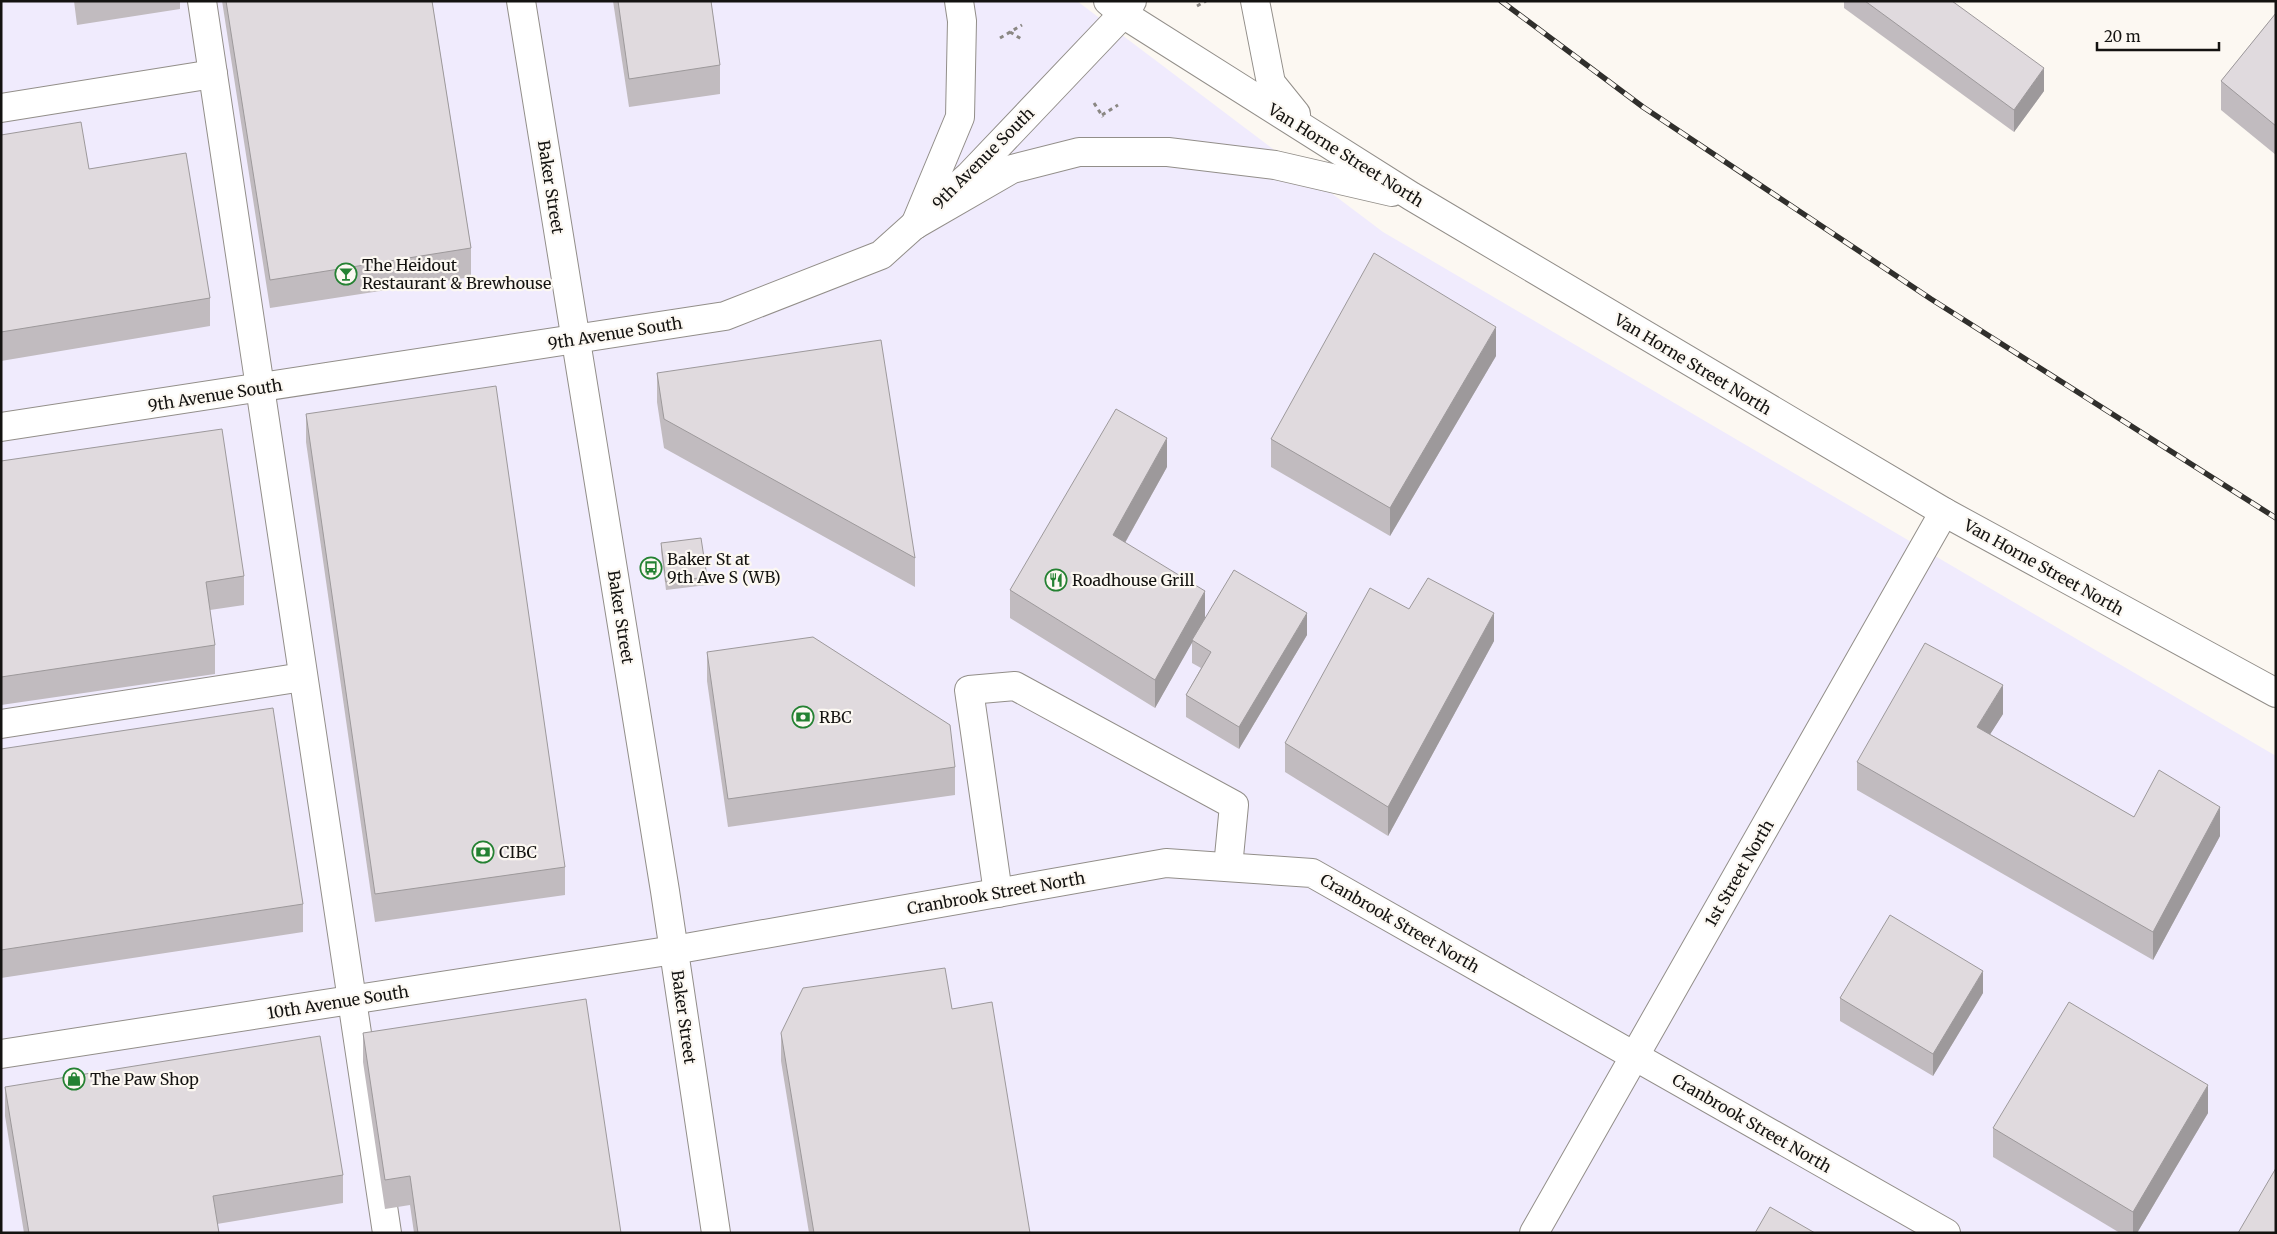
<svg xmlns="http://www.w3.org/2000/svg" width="2277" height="1234" viewBox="0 0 2277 1234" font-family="Merriweather,serif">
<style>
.commercial{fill:#f0ebfd}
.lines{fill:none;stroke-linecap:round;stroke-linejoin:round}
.minor-casing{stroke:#928e89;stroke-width:30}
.highway-casing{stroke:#928e89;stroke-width:30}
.path{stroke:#8a8783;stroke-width:3;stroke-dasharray:4 4;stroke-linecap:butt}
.minor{stroke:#fff;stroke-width:28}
.highway{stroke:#fff;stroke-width:28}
.rail-casing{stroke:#302f2c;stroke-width:5.5}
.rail{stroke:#fcf8f2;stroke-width:4;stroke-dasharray:11;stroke-linecap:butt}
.wall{fill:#c1bbbf}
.shaded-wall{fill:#9d999b}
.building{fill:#e0dade;stroke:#9d999b}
.labels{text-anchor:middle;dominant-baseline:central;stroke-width:4.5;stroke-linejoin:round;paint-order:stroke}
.street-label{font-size:16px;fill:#141311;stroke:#fcf8f2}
.poi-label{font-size:16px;fill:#141311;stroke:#fcf8f2;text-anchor:start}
</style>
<rect width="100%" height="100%" fill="#fcf8f2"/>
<path class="commercial" d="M 1,1 L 1077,1 L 1383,232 L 2276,756 L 2276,1233 L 1,1233 Z"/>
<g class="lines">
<g class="minor-casing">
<g id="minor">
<path d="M 202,1 L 387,1233"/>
<path d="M 521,1 L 665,891 L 716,1233"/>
<path d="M 1,108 L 213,74"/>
<path d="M 1,427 L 725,316 L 881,255 L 969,176 L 1123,14 L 1132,1"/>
<path d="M 1,724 L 303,677"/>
<path d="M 998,893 L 969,690 L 1015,686 L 1234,805 L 1228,867"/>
<path d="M 1,1054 L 674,950 L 1166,863 L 1312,873 L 1946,1233"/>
<path d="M 1534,1233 L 1944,512"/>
</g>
</g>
<g class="highway-casing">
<g id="highway">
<path d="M 1108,1 L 1123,14 L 1411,196 L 1944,512 L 2276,693"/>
<path d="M 1255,1 L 1271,83 L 1296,114"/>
<path d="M 915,225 L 1012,169 L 1079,152 L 1168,152 L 1275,165 L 1392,192"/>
<path d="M 915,225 L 960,117 L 962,21 L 959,1"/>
</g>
</g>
<g class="path">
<path d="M 1197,6 L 1206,1"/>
<path d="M 1010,32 L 1023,40"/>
<path d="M 1000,38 L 1022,25"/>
<path d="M 1094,103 L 1103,117"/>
<path d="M 1102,115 L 1118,105"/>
</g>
<use href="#minor" class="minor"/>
<use href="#highway" class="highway"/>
<g class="rail-casing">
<path id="rail" d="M 1501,1 L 1643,107 L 1931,299 L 2276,518"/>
</g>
<use href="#rail" class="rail"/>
</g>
<g class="wall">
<path d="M 74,1 L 180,1 L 180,9 L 77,25 Z"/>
<path d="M 222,1 L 432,1 L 471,248 L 471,277 L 270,308 Z"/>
<path d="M 613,1 L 711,1 L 720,65 L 720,94 L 629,107 Z"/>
<path d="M 1844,1 L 1952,1 L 2044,91 L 2014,132 L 1844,8 Z"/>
<path d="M 2276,13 L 2276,155 L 2221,110 L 2221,81 Z"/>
<path d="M 1,135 L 89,169 L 210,298 L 210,326 L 1,361 Z"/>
<path d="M 1496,356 L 1390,536 L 1271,467 L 1271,439 Z"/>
<path d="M 657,373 L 915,558 L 915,587 L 664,448 L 657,402 Z"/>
<path d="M 306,414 L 565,867 L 565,895 L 375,922 L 306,442 Z"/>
<path d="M 1,461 L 244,576 L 244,605 L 210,610 L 215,645 L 215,674 L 1,705 Z"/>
<path d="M 1167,467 L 1125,543 L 1205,619 L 1307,635 L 1239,749 L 1186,717 L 1186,695 L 1201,668 L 1192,663 L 1192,642 L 1155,708 L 1010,618 L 1010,590 Z"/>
<path d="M 661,543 L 707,577 L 707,585 L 666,590 L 661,551 Z"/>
<path d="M 1409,609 L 1494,641 L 1388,836 L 1285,772 L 1285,743 Z"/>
<path d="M 707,652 L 955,767 L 955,795 L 728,827 L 707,681 Z"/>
<path d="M 2003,714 L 1990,734 L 2134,817 L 2220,836 L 2153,960 L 1857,790 L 1857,762 Z"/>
<path d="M 1,749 L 303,904 L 303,932 L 1,978 Z"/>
<path d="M 1983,993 L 1933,1076 L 1840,1021 L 1840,998 Z"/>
<path d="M 363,1033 L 621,1233 L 414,1233 L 410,1205 L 385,1209 L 363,1062 Z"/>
<path d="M 781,1033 L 1030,1233 L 809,1233 L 781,1061 Z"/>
<path d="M 5,1087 L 343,1175 L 343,1203 L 217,1224 L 219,1233 L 24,1233 L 5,1116 Z"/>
<path d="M 2208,1113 L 2137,1233 L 2120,1233 L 1993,1157 L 1993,1128 Z"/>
</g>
<g class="shaded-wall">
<path d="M 2044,68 L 2044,91 L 2014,132 L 2014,110 Z"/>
<path d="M 1496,327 L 1496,356 L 1390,536 L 1390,508 Z"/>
<path d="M 1167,438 L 1167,467 L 1113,564 L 1113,535 Z"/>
<path d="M 1205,591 L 1205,620 L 1155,708 L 1155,680 Z"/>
<path d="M 1307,613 L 1307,635 L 1239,749 L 1239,727 Z"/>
<path d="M 1494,613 L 1494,641 L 1388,836 L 1388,807 Z"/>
<path d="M 2003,685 L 2003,714 L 1977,755 L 1977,727 Z"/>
<path d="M 2220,807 L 2220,836 L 2153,960 L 2153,932 Z"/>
<path d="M 1983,971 L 1983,993 L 1933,1076 L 1933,1054 Z"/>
<path d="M 2208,1085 L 2208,1113 L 2137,1233 L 2133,1233 L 2133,1212 Z"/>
</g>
<g class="building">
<path d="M 226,1 L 432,1 L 471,248 L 270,280 Z"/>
<path d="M 618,1 L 711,1 L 720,65 L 629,79 Z"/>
<path d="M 1865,1 L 1952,1 L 2044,68 L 2014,110 Z"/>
<path d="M 2276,13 L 2276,126 L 2221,81 Z"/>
<path d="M 81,122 L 89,169 L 186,153 L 210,298 L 1,332 L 1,135 Z"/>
<path d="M 1374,253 L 1496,327 L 1390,508 L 1271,439 Z"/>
<path d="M 881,340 L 915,558 L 664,419 L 657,373 Z"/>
<path d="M 496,386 L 565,867 L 375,894 L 306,414 Z"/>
<path d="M 1116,409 L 1167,438 L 1113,535 L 1205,591 L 1155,680 L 1010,590 Z"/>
<path d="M 222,429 L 244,576 L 206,582 L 215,645 L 1,677 L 1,461 Z"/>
<path d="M 701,538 L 707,577 L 666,582 L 661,543 Z"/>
<path d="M 1234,570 L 1307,613 L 1239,727 L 1186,695 L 1211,652 L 1192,640 Z"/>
<path d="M 1428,578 L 1494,613 L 1388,807 L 1285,743 L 1370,588 L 1409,609 Z"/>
<path d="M 813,637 L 950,725 L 955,767 L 728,799 L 707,652 Z"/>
<path d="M 1925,643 L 2003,685 L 1977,727 L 2134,817 L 2159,770 L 2220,807 L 2153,932 L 1857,762 Z"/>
<path d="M 273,708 L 303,904 L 1,950 L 1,749 Z"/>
<path d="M 1890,915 L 1983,971 L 1933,1054 L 1840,998 Z"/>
<path d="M 945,968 L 952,1009 L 992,1002 L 1030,1233 L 814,1233 L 781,1033 L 803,988 Z"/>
<path d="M 586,999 L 621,1233 L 418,1233 L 410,1176 L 385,1180 L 363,1033 Z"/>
<path d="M 2069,1002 L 2208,1085 L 2133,1212 L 1993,1128 Z"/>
<path d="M 320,1036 L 343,1175 L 213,1196 L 219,1233 L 29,1233 L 5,1087 Z"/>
<path d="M 2276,1168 L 2276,1233 L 2238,1233 Z"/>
<path d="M 1770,1207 L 1815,1233 L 1755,1233 Z"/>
</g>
<defs>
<g id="bar-ring" transform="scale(1.125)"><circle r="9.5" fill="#fcf8f2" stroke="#248132" stroke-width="1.5"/><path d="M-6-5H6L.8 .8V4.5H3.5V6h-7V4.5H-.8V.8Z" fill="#248132"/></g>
<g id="bus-ring" transform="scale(1.125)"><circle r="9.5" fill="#fcf8f2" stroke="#248132" stroke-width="1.5"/><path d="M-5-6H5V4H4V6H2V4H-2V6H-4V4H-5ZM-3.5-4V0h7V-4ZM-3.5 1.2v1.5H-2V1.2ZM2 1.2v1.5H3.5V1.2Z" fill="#248132"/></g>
<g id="restaurant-ring" transform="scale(1.125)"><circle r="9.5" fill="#fcf8f2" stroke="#248132" stroke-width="1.5"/><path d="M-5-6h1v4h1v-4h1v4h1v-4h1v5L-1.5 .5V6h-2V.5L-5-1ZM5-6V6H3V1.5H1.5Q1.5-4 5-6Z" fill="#248132"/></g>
<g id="bank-ring" transform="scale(1.125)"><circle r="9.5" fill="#fcf8f2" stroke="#248132" stroke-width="1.5"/><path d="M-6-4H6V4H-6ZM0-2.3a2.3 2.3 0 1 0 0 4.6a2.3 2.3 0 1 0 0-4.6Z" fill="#248132"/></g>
<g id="shop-ring" transform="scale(1.125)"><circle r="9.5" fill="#fcf8f2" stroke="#248132" stroke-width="1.5"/><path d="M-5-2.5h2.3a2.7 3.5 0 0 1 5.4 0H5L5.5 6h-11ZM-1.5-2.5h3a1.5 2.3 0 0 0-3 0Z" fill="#248132"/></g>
</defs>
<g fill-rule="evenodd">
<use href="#bar-ring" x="346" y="274"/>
<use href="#bus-ring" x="651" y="568"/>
<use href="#restaurant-ring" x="1056" y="580"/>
<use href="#bank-ring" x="803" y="717"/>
<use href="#bank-ring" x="483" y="852"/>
<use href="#shop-ring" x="74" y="1079"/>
</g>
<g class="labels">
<g class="street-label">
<text transform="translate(1346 155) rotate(32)">Van Horne Street North</text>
<text transform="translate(983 158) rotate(-45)">9th Avenue South</text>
<text transform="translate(551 187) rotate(81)">Baker Street</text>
<text transform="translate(615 333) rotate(-9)">9th Avenue South</text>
<text transform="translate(1693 364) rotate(31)">Van Horne Street North</text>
<text transform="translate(215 395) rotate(-9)">9th Avenue South</text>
<text transform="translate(2044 567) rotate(29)">Van Horne Street North</text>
<text transform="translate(621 617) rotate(81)">Baker Street</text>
<text transform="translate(1739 873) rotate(-60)">1st Street North</text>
<text transform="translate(996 893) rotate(-10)">Cranbrook Street North</text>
<text transform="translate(1400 923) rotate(30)">Cranbrook Street North</text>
<text transform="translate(338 1002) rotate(-9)">10th Avenue South</text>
<text transform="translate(684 1017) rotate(82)">Baker Street</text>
<text transform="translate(1752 1123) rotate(30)">Cranbrook Street North</text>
</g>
<g class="poi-label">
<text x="362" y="265">The Heidout<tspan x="362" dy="18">Restaurant &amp; Brewhouse</tspan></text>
<text x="667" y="559">Baker St at<tspan x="667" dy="18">9th Ave S (WB)</tspan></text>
<text x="1072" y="580">Roadhouse Grill</text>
<text x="819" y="717">RBC</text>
<text x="499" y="852">CIBC</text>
<text x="90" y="1079">The Paw Shop</text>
</g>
</g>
<rect width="2277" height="1234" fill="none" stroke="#141311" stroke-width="5"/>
<path d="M2097 42v8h122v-8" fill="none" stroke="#141311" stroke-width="2.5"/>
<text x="2104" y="42" font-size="15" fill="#141311" stroke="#fcf8f2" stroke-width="4" paint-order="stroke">20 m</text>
</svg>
